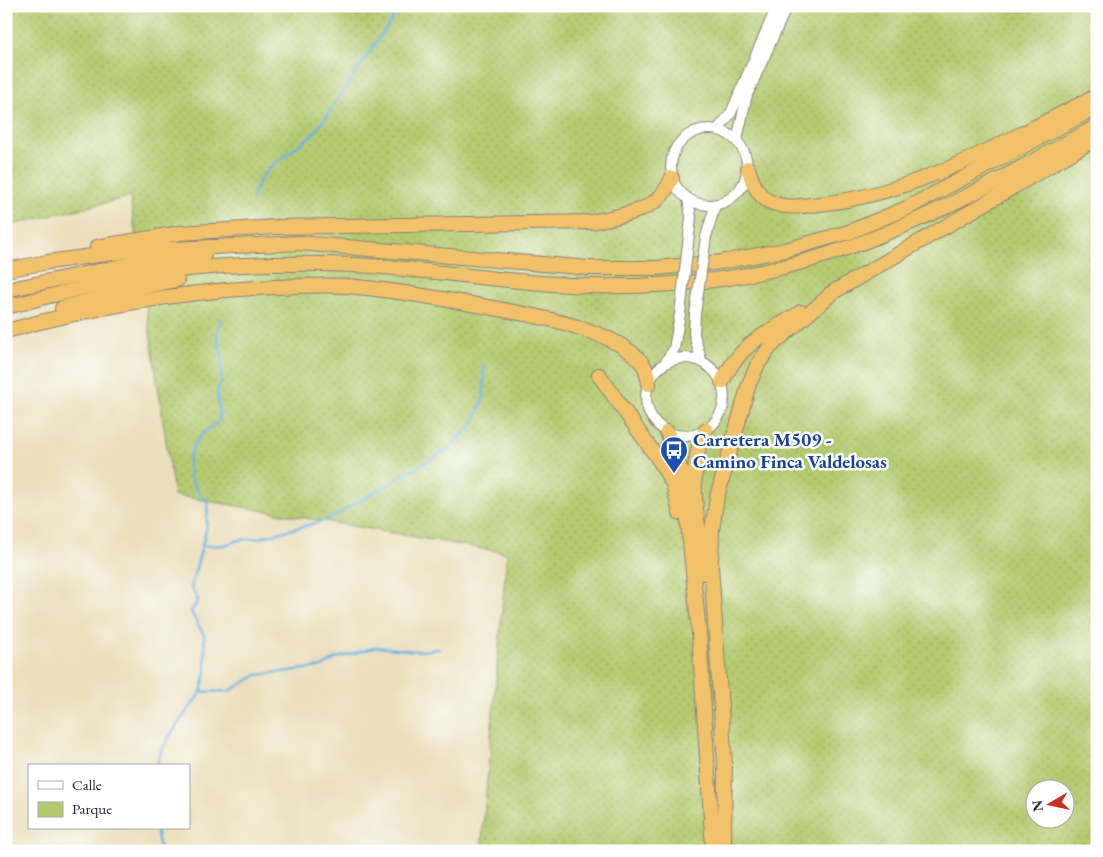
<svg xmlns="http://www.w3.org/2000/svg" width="1103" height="857" viewBox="0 0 1103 857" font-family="'EB Garamond',serif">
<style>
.green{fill:url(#green-dots);stroke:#6b7655;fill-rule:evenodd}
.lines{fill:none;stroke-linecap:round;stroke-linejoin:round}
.stream{stroke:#69b2e1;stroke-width:2.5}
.minor-casing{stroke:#86807c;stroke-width:12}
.highway-casing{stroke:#86807c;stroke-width:16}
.minor{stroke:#fff;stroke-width:10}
.highway{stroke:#f2c26a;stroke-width:14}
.minor-bridge-casing{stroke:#86807c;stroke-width:12;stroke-linecap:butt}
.minor-bridge{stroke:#fff;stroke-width:10}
.labels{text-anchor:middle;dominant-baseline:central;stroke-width:5;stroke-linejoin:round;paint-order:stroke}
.transit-label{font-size:19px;font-weight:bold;fill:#164399;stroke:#fff;text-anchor:start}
</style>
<defs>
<pattern id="green-dots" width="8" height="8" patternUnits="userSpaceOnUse" patternTransform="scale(1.25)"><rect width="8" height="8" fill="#b4ca6f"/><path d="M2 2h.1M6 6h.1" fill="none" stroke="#9aad61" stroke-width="1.8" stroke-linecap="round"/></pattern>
</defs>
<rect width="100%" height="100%" fill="#fff"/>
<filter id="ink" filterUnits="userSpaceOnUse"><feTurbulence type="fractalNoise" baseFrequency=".02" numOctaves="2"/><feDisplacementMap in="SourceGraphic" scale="10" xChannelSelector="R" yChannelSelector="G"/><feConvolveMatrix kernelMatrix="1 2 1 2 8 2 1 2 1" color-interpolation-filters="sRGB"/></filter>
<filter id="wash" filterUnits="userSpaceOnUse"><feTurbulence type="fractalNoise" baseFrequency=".0096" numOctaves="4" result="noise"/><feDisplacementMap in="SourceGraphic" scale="20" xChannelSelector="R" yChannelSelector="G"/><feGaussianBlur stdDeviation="1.12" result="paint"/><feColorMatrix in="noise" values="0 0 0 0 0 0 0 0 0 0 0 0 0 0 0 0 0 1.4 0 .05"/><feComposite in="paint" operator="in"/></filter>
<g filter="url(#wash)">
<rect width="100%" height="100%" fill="#ebdfbc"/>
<path class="green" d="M 6,6 L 1097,6 L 1097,851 L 481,851 L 507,553 L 174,495 L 130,197 L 6,226 ZM 1036,790 L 1066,790 L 1066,820 L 1036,820 Z"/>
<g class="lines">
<g class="stream">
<path d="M 252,199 C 259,166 294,152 316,131 L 401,6"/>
<path d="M 202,546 L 225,545 L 239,540 L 259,538 L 327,520 L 447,450 L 473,425 L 484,397 L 484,365"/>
<path d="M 201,692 L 229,691 L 257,675 L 322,667 L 337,658 L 377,647 L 417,651 L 439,649"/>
<path d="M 156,766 L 162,749 L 177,725 L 201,692 L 206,672 L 204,635 L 191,612 L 198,600 L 191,587 L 206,531 L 208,503 C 177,473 185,442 220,421 L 217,394 L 221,383 L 222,357 L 217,337 L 221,318"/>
<path d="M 156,828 L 160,851"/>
</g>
</g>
</g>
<g filter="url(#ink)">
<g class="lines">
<g class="minor-casing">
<g id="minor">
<circle cx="709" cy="167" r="38"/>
<path d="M 718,129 L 731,113 L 777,6"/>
<path d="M 737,140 L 747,95 L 787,6"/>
<path d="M 688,199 L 691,217 L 689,235"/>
<path d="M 706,237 L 715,205"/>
<path d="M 695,314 L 694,334 L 701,360"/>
<circle cx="685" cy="397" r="39"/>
<path d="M 666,361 L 674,349 L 680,314"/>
</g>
</g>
<g class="highway-casing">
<g id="highway">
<path d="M 748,168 C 752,181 756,195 770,202 C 785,209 803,206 819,204 C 919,194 1008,139 1097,96"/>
<path d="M 97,247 L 180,233 L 276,227 L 591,222 C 613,217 647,213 662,195 C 666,190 669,184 672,178"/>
<path d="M 6,270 L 48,262 L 127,251 L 300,243 L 589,268 L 657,268 L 721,262 L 785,250 L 849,232 L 907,208 L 1097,107"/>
<path d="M 6,290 L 127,265 L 204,255"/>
<path d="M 830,294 L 1097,138"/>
<path d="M 6,307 C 46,297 87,286 128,278 C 201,264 279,262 354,265 C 433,269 512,284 591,286 C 634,287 678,285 721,279 C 858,261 978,192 1097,126"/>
<path d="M 62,308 L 132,289 L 177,280"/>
<path d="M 6,331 C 94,307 183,291 274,287 C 302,286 329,284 357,287 C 409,292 462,302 514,312 C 548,318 624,334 644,366 C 647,371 648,378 649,384"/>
<path d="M 599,375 L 661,463 L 673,484 L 680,513"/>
<path d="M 722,382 C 740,343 766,334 801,312"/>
<path d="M 667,432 L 682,473 L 685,492 L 699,633 L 713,851"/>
<path d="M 704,573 C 700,530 684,468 706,430"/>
<path d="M 724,840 L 725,765 L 711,566 L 712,530 L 717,497 L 749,384 L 758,364 L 770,347 L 836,290"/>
</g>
</g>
<use href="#minor" class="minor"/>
<use href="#highway" class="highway"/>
<g class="minor-bridge-casing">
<g id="minor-bridge">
<path d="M 680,314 L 689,235"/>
<path d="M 695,314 L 706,237"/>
</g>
</g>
<use href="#minor-bridge" class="minor-bridge"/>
</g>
</g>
<defs>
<g id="bus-pin" transform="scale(1.4375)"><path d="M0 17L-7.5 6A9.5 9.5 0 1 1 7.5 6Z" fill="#1a4fb4" stroke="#fff"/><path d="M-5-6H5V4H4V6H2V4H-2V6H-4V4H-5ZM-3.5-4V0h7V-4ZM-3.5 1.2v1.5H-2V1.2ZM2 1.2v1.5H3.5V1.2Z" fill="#fff"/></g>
</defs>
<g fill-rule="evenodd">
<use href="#bus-pin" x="674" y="450"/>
</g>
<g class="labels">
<g class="transit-label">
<text x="693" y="439">Carretera M509 -<tspan x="693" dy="22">Camino Finca Valdelosas</tspan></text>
</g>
</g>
<rect width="1103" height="857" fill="none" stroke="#fff" stroke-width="25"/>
<rect x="28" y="764" width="162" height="65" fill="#ffffff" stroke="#a7a7b1"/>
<rect x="38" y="781" width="25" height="8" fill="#ffffff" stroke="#a7a7b1"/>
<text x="72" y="790" font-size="15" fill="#22223b">Calle</text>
<rect x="38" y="802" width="25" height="15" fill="#b4ca6f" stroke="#a7a7b1"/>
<text x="72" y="814" font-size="15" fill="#22223b">Parque</text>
<g transform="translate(1050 804) rotate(261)"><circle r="24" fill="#ffffff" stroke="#a7a7b1"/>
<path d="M0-4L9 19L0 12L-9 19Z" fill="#c8321e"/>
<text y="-8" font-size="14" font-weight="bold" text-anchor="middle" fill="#22223b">N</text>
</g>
</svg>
